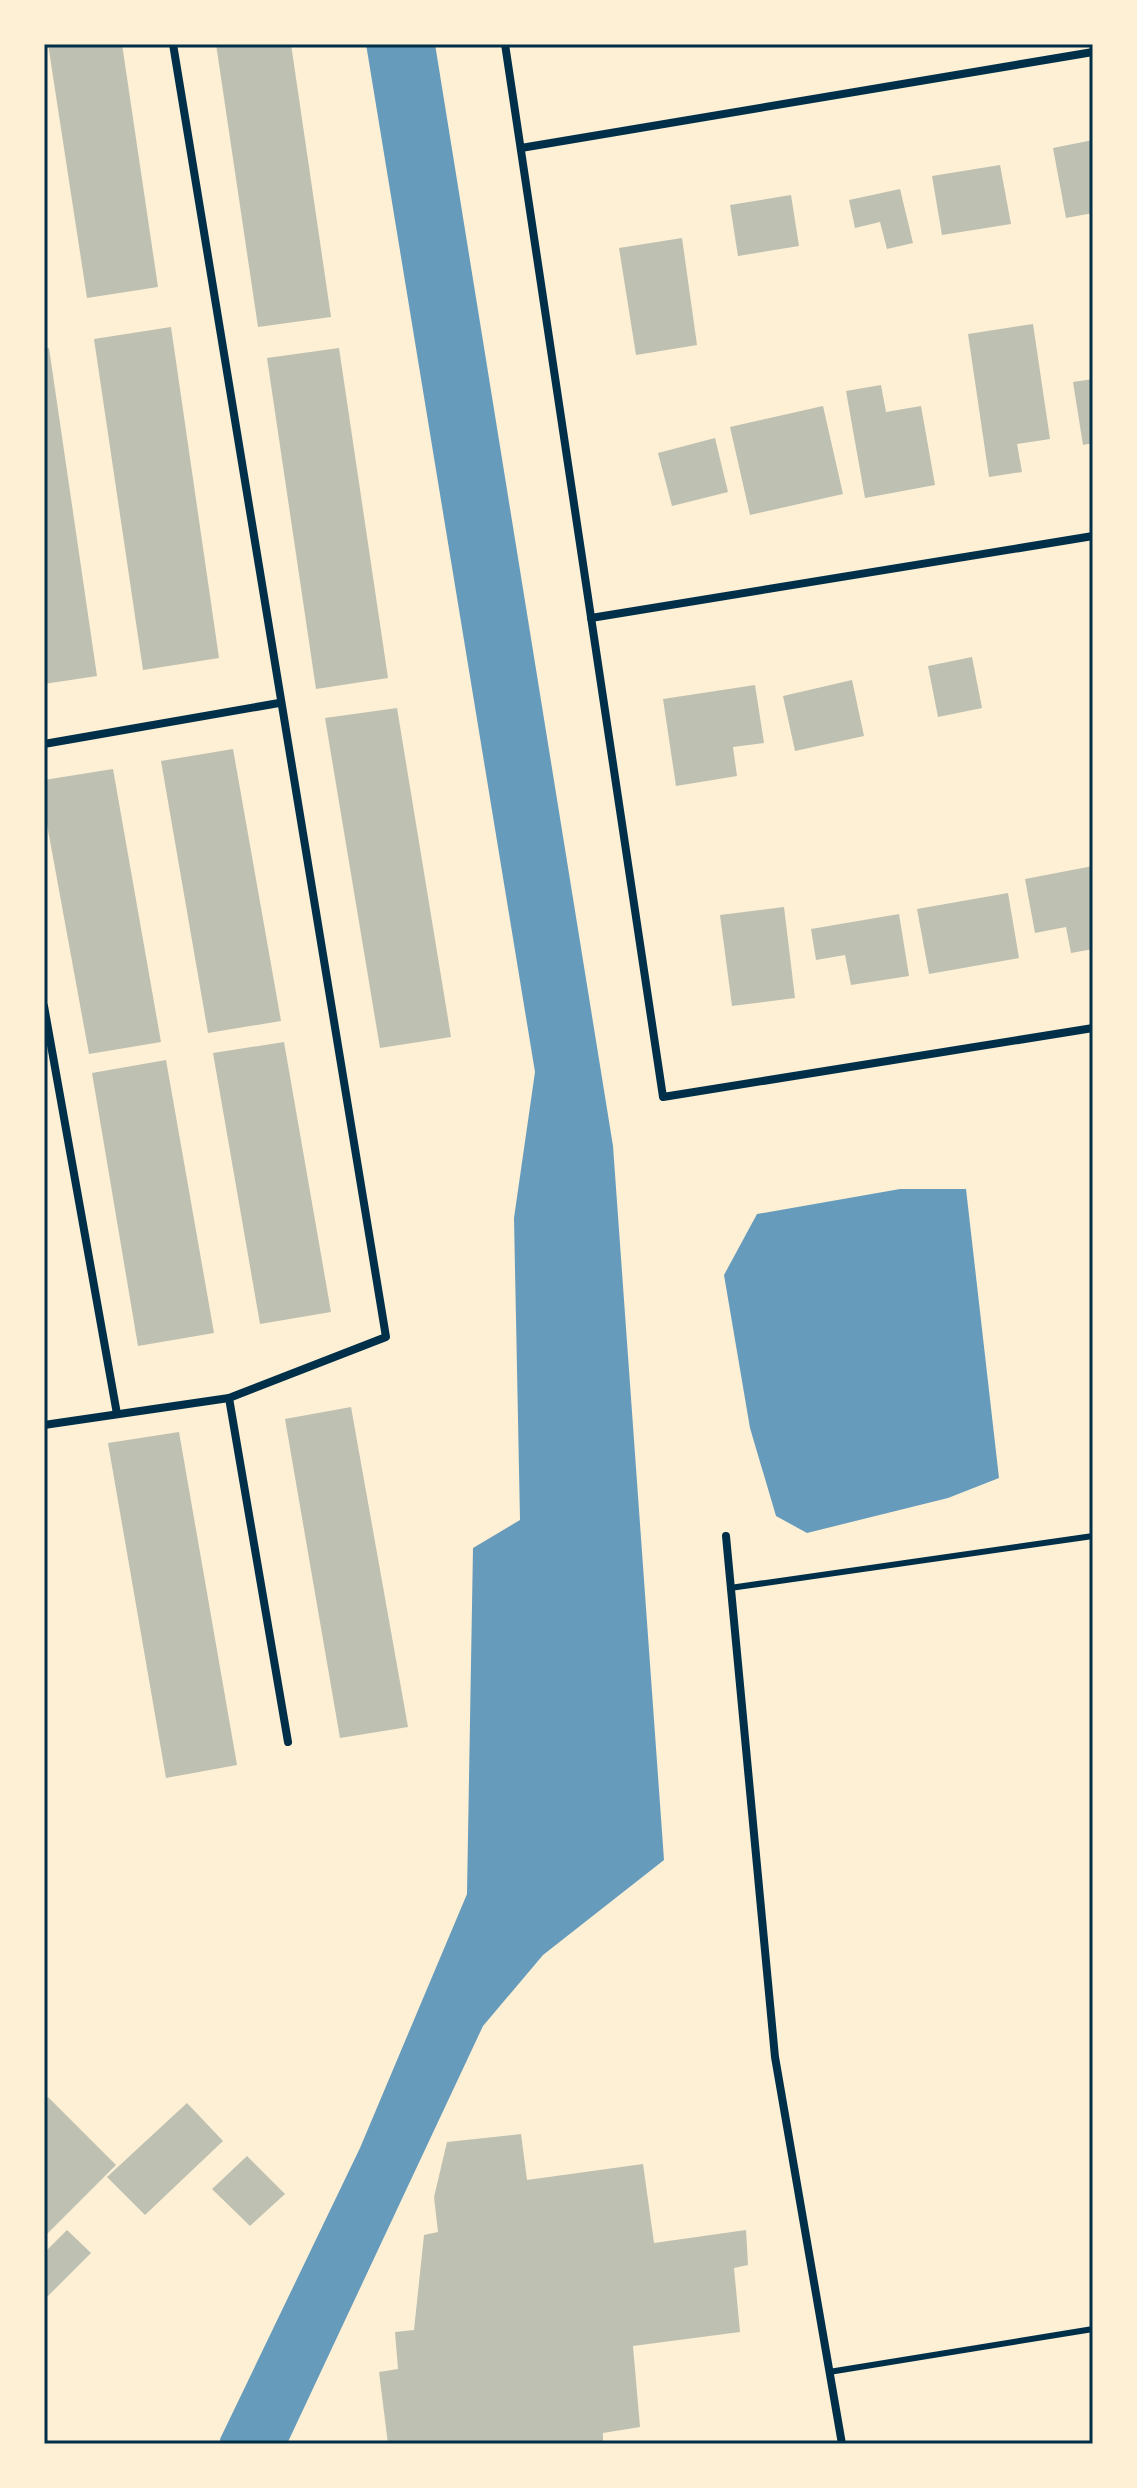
<svg xmlns="http://www.w3.org/2000/svg" width="1137" height="2488" viewBox="0 0 1137 2488" font-family="Roboto,sans-serif">
<style>
.water{fill:#669bbc}
.building{fill:#bec0b2}
.lines{fill:none;stroke-linecap:round;stroke-linejoin:round}
.service{stroke:#003049;stroke-width:6}
.minor{stroke:#003049;stroke-width:8}
.neatline{fill:none;stroke:#003049;stroke-width:3}
</style>
<rect width="100%" height="100%" fill="#fdf0d5"/>
<g class="water">
<path d="M 366,44 L 435,44 L 613,1146 L 664,1860 L 543,1955 L 483,2026 L 287,2444 L 221,2444 L 220,2439 L 360,2148 L 467,1894 L 473,1548 L 520,1520 L 514,1218 L 535,1072 Z"/>
<path d="M 900,1189 L 966,1189 L 999,1478 L 948,1498 L 807,1533 L 776,1516 L 750,1428 L 724,1275 L 757,1214 Z"/>
</g>
<g class="building">
<path d="M 48,44 L 122,44 L 158,287 L 87,298 Z"/>
<path d="M 216,44 L 291,44 L 331,317 L 258,327 Z"/>
<path d="M 1093,140 L 1093,213 L 1066,218 L 1053,148 Z"/>
<path d="M 1000,165 L 1011,224 L 942,235 L 932,176 Z"/>
<path d="M 900,189 L 913,243 L 887,249 L 880,222 L 855,228 L 849,200 Z"/>
<path d="M 791,195 L 799,246 L 738,256 L 730,205 Z"/>
<path d="M 682,238 L 697,345 L 636,355 L 619,248 Z"/>
<path d="M 1033,324 L 1050,439 L 1017,444 L 1022,472 L 989,477 L 968,334 Z"/>
<path d="M 171,327 L 219,658 L 143,670 L 94,339 Z"/>
<path d="M 49,348 L 97,676 L 44,684 L 44,349 Z"/>
<path d="M 339,348 L 388,678 L 316,689 L 267,358 Z"/>
<path d="M 1093,379 L 1093,443 L 1083,445 L 1073,382 Z"/>
<path d="M 881,385 L 886,412 L 921,406 L 935,485 L 865,498 L 846,391 Z"/>
<path d="M 823,406 L 843,494 L 750,515 L 730,427 Z"/>
<path d="M 715,438 L 728,492 L 672,506 L 658,453 Z"/>
<path d="M 972,657 L 982,708 L 938,717 L 928,666 Z"/>
<path d="M 852,680 L 864,736 L 795,751 L 783,696 Z"/>
<path d="M 755,685 L 764,743 L 733,747 L 737,776 L 676,786 L 663,699 Z"/>
<path d="M 397,708 L 451,1037 L 380,1048 L 325,718 Z"/>
<path d="M 233,749 L 281,1021 L 208,1033 L 161,761 Z"/>
<path d="M 113,769 L 161,1042 L 89,1054 L 44,808 L 44,780 Z"/>
<path d="M 1093,866 L 1093,949 L 1071,953 L 1066,927 L 1035,933 L 1025,879 Z"/>
<path d="M 1008,893 L 1019,958 L 929,974 L 917,909 Z"/>
<path d="M 784,907 L 795,998 L 732,1006 L 720,915 Z"/>
<path d="M 899,914 L 909,976 L 851,985 L 845,955 L 816,960 L 811,929 Z"/>
<path d="M 284,1042 L 331,1312 L 260,1324 L 213,1053 Z"/>
<path d="M 166,1060 L 214,1333 L 138,1346 L 92,1073 Z"/>
<path d="M 351,1407 L 408,1727 L 340,1738 L 285,1419 Z"/>
<path d="M 179,1432 L 237,1765 L 166,1778 L 108,1443 Z"/>
<path d="M 48,2097 L 116,2165 L 44,2237 L 44,2101 Z"/>
<path d="M 187,2103 L 223,2141 L 145,2215 L 107,2177 Z"/>
<path d="M 521,2134 L 527,2180 L 643,2164 L 654,2243 L 746,2230 L 748,2265 L 734,2268 L 740,2332 L 633,2346 L 640,2427 L 603,2433 L 603,2444 L 388,2444 L 379,2372 L 398,2369 L 395,2332 L 414,2330 L 424,2235 L 438,2232 L 434,2197 L 447,2142 Z"/>
<path d="M 247,2156 L 285,2194 L 250,2226 L 212,2189 Z"/>
<path d="M 67,2230 L 91,2253 L 47,2297 L 44,2295 L 44,2253 Z"/>
</g>
<g class="lines">
<g class="service">
<path d="M 730,1588 L 1093,1536"/>
<path d="M 829,2372 L 1093,2329"/>
</g>
<g class="minor">
<path d="M 505,44 L 663,1097 L 1093,1028"/>
<path d="M 521,148 L 1093,52"/>
<path d="M 591,618 L 1093,536"/>
<path d="M 44,744 L 279,703"/>
<path d="M 44,1006 L 117,1414"/>
<path d="M 229,1398 L 288,1742"/>
<path d="M 44,1425 L 229,1398 L 386,1337 L 173,44"/>
<path d="M 726,1536 L 775,2057 L 842,2444"/>
</g>
</g>
<rect width="1137" height="2488" fill="none" stroke="#fdf0d5" stroke-width="92"/>
<rect x="46" y="46" width="1045" height="2396" class="neatline"/>
</svg>
